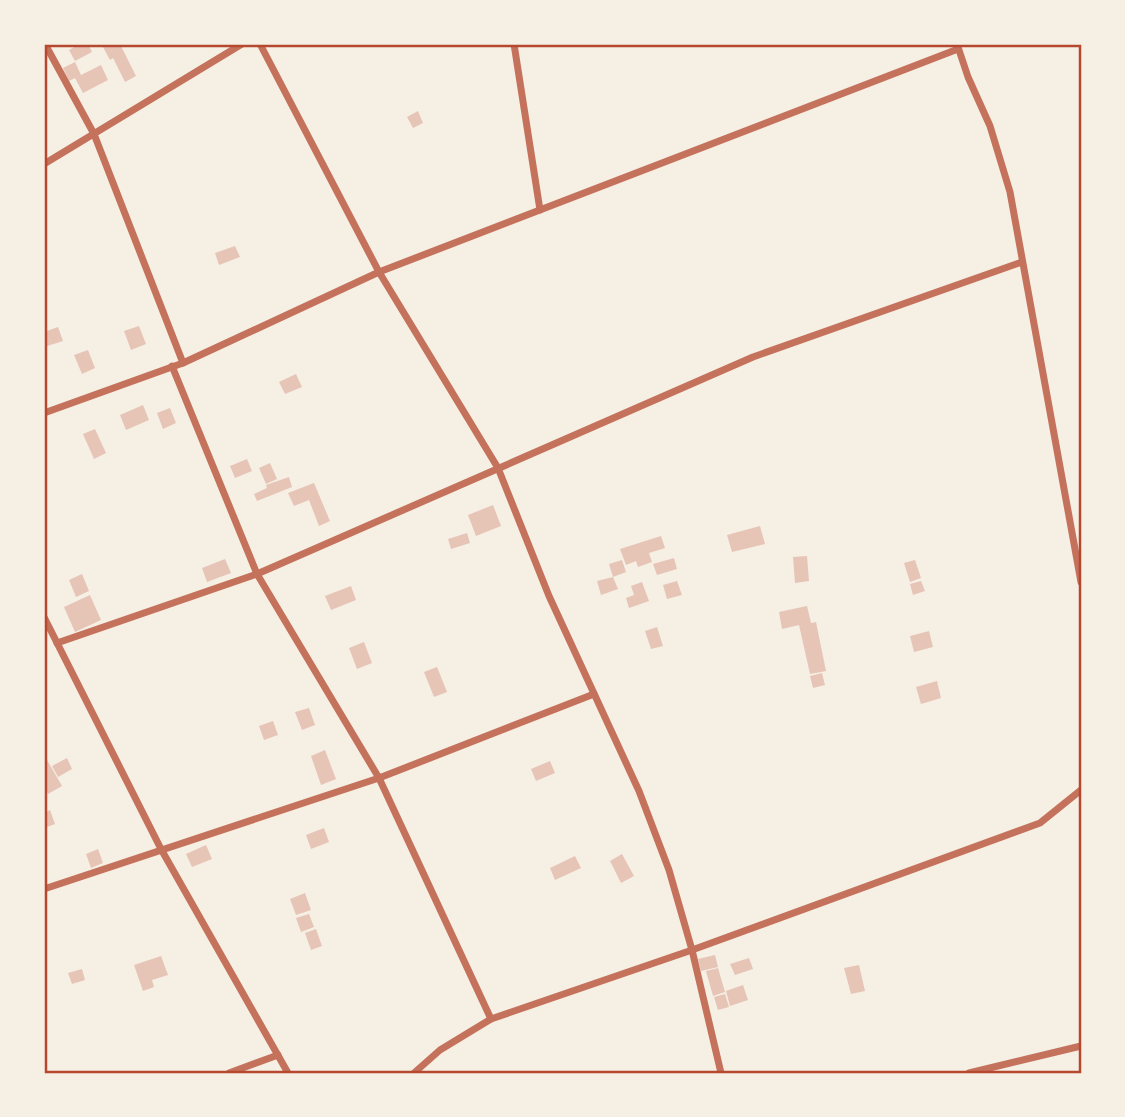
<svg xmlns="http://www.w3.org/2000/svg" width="1125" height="1117" viewBox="0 0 1125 1117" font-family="Spectral,serif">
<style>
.building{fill:#e6c5b7}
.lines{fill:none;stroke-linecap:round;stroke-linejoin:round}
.minor{stroke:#c5725c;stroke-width:7}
.neatline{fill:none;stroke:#b5482f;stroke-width:2.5}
</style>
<rect width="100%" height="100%" fill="#f6efe4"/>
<g class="building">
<path d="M 80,44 L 88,44 L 92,52 L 75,61 L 69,50 Z"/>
<path d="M 110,44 L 120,44 L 136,76 L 125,82 L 113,58 L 110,60 L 103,47 Z"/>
<path d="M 75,62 L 81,75 L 101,65 L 108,80 L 83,93 L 75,78 L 69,81 L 63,68 Z"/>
<path d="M 418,111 L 423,123 L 413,128 L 407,117 Z"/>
<path d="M 235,246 L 240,257 L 219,265 L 215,253 Z"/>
<path d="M 139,326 L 146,344 L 131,350 L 124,331 Z"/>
<path d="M 58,327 L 63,341 L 44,347 L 44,332 Z"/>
<path d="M 88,350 L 95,368 L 82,374 L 74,355 Z"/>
<path d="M 296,374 L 302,387 L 285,394 L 279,382 Z"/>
<path d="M 143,405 L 149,420 L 126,430 L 120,415 Z"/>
<path d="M 170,408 L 176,423 L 163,429 L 157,413 Z"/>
<path d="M 95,429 L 106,453 L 94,459 L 83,434 Z"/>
<path d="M 247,459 L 252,471 L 235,478 L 230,466 Z"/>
<path d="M 270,463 L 277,479 L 266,484 L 259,468 Z"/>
<path d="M 289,477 L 292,487 L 257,501 L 254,494 L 267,488 L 266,485 Z"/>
<path d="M 314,483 L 330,521 L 319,526 L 309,500 L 294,506 L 288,493 Z"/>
<path d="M 493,505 L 501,526 L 476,536 L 468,515 Z"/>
<path d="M 760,526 L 765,544 L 732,552 L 727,535 Z"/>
<path d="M 467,533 L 470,543 L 451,549 L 448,539 Z"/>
<path d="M 661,536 L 665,548 L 649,553 L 652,562 L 638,567 L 636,561 L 626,565 L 620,549 Z"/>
<path d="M 807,556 L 809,581 L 795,583 L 793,557 Z"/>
<path d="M 674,558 L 677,569 L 657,575 L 653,564 Z"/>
<path d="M 225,559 L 231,573 L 207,582 L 202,568 Z"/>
<path d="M 622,560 L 626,572 L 613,577 L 609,564 Z"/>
<path d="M 915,560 L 921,578 L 910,582 L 904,563 Z"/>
<path d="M 82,574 L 89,591 L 76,597 L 69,580 Z"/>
<path d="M 613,577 L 618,589 L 601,595 L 597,581 Z"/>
<path d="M 677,581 L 682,595 L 667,599 L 663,585 Z"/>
<path d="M 921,581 L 925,591 L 913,595 L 910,584 Z"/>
<path d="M 642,582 L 649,601 L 629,608 L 626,598 L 634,595 L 631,586 Z"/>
<path d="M 351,586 L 356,600 L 331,610 L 325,596 Z"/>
<path d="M 90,595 L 101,620 L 75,632 L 64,607 Z"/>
<path d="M 807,606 L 811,623 L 816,622 L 826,671 L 810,674 L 799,625 L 782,629 L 779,612 Z"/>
<path d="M 657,627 L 663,646 L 651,649 L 645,631 Z"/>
<path d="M 929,631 L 933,647 L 914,652 L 910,636 Z"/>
<path d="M 364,642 L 372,663 L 357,669 L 349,648 Z"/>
<path d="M 437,667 L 447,692 L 434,697 L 424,672 Z"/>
<path d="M 822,673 L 825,685 L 813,688 L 810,676 Z"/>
<path d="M 937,681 L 941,698 L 921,704 L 916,687 Z"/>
<path d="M 309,708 L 315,725 L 302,730 L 295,712 Z"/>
<path d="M 273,721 L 278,735 L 264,740 L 259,726 Z"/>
<path d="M 325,750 L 336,779 L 321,785 L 311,756 Z"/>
<path d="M 67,758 L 72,769 L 58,777 L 52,766 Z"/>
<path d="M 47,760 L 62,786 L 48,794 L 44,785 L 44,762 Z"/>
<path d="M 550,761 L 555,773 L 536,781 L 531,769 Z"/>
<path d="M 50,810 L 55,824 L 44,828 L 44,813 Z"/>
<path d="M 324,828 L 329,842 L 311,849 L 306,835 Z"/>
<path d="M 206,845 L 212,859 L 192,867 L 186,854 Z"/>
<path d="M 98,849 L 103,863 L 91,868 L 86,854 Z"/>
<path d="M 622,854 L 634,876 L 621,883 L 610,861 Z"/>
<path d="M 575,856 L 581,868 L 555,880 L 550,868 Z"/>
<path d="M 305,893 L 311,910 L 296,915 L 290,899 Z"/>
<path d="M 309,914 L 314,927 L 301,932 L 296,918 Z"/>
<path d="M 316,929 L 322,946 L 311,950 L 305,933 Z"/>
<path d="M 715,955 L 718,967 L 701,971 L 698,959 Z"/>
<path d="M 161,956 L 168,975 L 152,980 L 154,987 L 143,991 L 134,965 Z"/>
<path d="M 749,958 L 753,969 L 735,975 L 730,964 Z"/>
<path d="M 859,965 L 865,991 L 851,994 L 844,968 Z"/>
<path d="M 718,968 L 725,992 L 713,996 L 706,971 Z"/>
<path d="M 82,969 L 85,980 L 72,984 L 68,973 Z"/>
<path d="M 743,985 L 748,1000 L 730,1006 L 726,991 Z"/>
<path d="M 725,994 L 729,1007 L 718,1010 L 714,997 Z"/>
</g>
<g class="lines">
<g class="minor">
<path d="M 45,44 L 94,134 L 183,363"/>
<path d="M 260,44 L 379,272 L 498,468 L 549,596 L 639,791 L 669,870 L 692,950 L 721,1073"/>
<path d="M 514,44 L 540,210"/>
<path d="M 957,44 L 968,77 L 990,126 L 1010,192 L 1081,582"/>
<path d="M 44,164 L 242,44"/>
<path d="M 172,366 L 257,574 L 379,778 L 491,1019"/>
<path d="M 44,413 L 183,363 L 379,272 L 958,49"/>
<path d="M 44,617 L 161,849 L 288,1073"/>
<path d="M 57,643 L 257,574 L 753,357 L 1022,262"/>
<path d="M 44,889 L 379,778 L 594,694"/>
<path d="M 229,1073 L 278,1055"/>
<path d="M 414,1073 L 440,1050 L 491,1019 L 692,950 L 1040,823 L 1081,790"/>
<path d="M 969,1073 L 1081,1046"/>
</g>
</g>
<rect width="1125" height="1117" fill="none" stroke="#f6efe4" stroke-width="91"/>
<rect x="46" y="46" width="1034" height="1026" class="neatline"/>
</svg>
